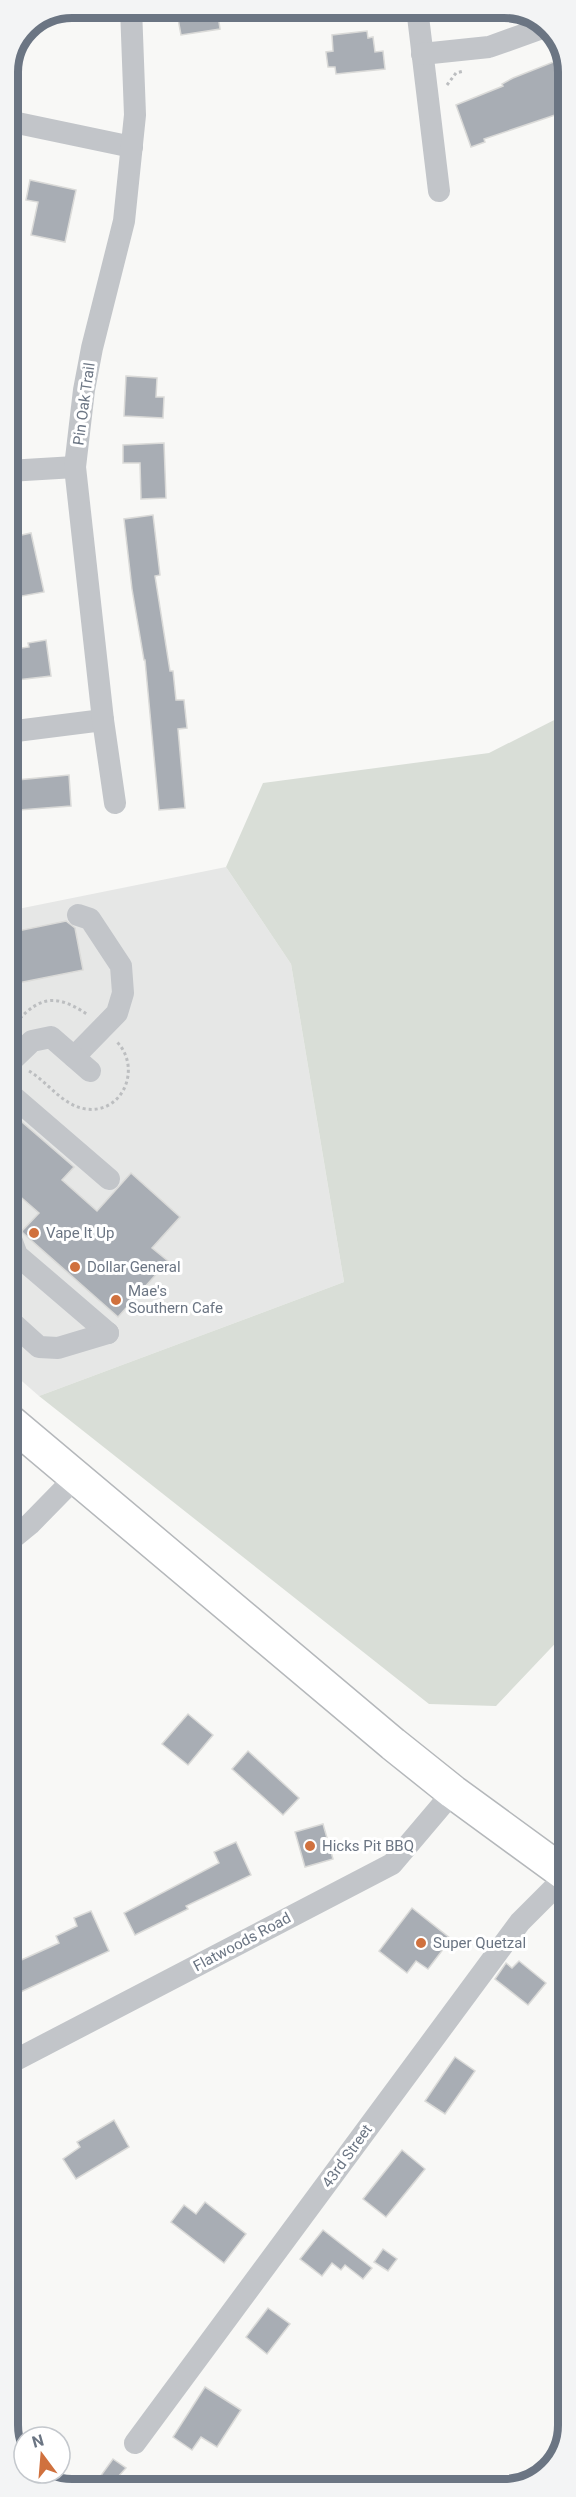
<svg xmlns="http://www.w3.org/2000/svg" width="576" height="2497" viewBox="0 0 576 2497" font-family="Roboto,sans-serif">
<style>
.built{fill:#e6e7e6}
.green{fill:#d9ded7}
.building{fill:#a8adb4;stroke:#dadad8;stroke-width:1.5}
.lines{fill:none;stroke-linecap:round;stroke-linejoin:round}
.highway-casing{stroke:#b5b8bb;stroke-width:36}
.path{stroke:#bcbec0;stroke-width:3;stroke-dasharray:3 3;stroke-linecap:butt}
.minor{stroke:#c2c5c9;stroke-width:22}
.highway{stroke:#fff;stroke-width:33}
.poi-dot{fill:#d0713e;stroke:#fff;stroke-width:2}
.labels{text-anchor:middle;dominant-baseline:central;stroke-width:6;stroke-linejoin:round;paint-order:stroke}
.street-label{font-size:15px;fill:#6b7583;stroke:#fff}
.poi-label{font-size:15px;fill:#6b7583;stroke:#fff;text-anchor:start}
.rim{fill:none;stroke:#6b7583;stroke-width:8}
</style>
<rect width="100%" height="100%" fill="#f8f8f6"/>
<path class="built" d="M 226,867 L 291,964 L 344,1282 L 39,1396 L 8,1369 L 8,911 Z"/>
<path class="green" d="M 568,713 L 568,1630 L 496,1706 L 429,1704 L 39,1396 L 344,1282 L 291,964 L 226,867 L 263,783 L 489,753 Z"/>
<g class="building">
<path d="M 176,8 L 217,8 L 220,29 L 181,35 Z"/>
<path d="M 367,31 L 368,38 L 373,37 L 375,52 L 383,51 L 385,69 L 336,74 L 335,67 L 328,67 L 326,52 L 333,51 L 332,35 Z"/>
<path d="M 566,57 L 567,111 L 484,139 L 485,142 L 471,147 L 456,105 L 503,86 L 502,84 L 513,78 Z"/>
<path d="M 30,180 L 76,190 L 65,242 L 31,235 L 38,202 L 26,200 Z"/>
<path d="M 126,376 L 157,378 L 156,397 L 164,397 L 163,418 L 124,416 Z"/>
<path d="M 164,443 L 166,498 L 141,499 L 140,463 L 123,463 L 123,445 Z"/>
<path d="M 153,515 L 160,575 L 155,576 L 170,671 L 173,671 L 176,700 L 184,700 L 187,728 L 178,729 L 185,808 L 159,810 L 145,660 L 144,660 L 132,589 L 124,519 Z"/>
<path d="M 31,533 L 44,592 L 11,598 L 8,582 L 8,538 Z"/>
<path d="M 46,640 L 51,676 L 8,681 L 8,650 L 29,647 L 28,643 Z"/>
<path d="M 69,775 L 71,806 L 19,810 L 17,780 Z"/>
<path d="M 66,921 L 75,928 L 83,970 L 8,985 L 8,933 Z"/>
<path d="M 15,1116 L 74,1167 L 62,1180 L 97,1211 L 131,1173 L 180,1217 L 152,1248 L 168,1261 L 118,1317 L 23,1233 L 22,1231 L 39,1213 L 8,1186 L 8,1124 Z"/>
<path d="M 188,1714 L 213,1735 L 188,1765 L 162,1744 Z"/>
<path d="M 248,1751 L 299,1798 L 283,1815 L 232,1769 Z"/>
<path d="M 323,1824 L 333,1859 L 305,1867 L 295,1832 Z"/>
<path d="M 236,1842 L 251,1875 L 186,1906 L 188,1909 L 135,1935 L 124,1913 L 219,1863 L 214,1852 Z"/>
<path d="M 412,1908 L 451,1939 L 428,1969 L 416,1961 L 407,1973 L 379,1951 Z"/>
<path d="M 91,1911 L 109,1951 L 12,1996 L 8,1987 L 8,1966 L 59,1943 L 56,1936 L 77,1926 L 74,1918 Z"/>
<path d="M 519,1961 L 546,1983 L 528,2005 L 495,1979 L 506,1963 L 512,1968 Z"/>
<path d="M 455,2057 L 475,2071 L 445,2114 L 425,2101 Z"/>
<path d="M 114,2120 L 129,2147 L 76,2179 L 63,2159 L 80,2147 L 77,2142 Z"/>
<path d="M 402,2150 L 425,2169 L 386,2217 L 363,2199 Z"/>
<path d="M 205,2202 L 246,2234 L 224,2263 L 171,2222 L 184,2205 L 196,2214 Z"/>
<path d="M 323,2230 L 372,2268 L 363,2279 L 345,2265 L 341,2270 L 332,2263 L 322,2276 L 300,2259 Z"/>
<path d="M 383,2249 L 397,2259 L 388,2271 L 374,2262 Z"/>
<path d="M 268,2308 L 290,2324 L 267,2354 L 246,2337 Z"/>
<path d="M 205,2387 L 241,2410 L 217,2447 L 201,2437 L 192,2450 L 173,2437 Z"/>
<path d="M 113,2459 L 126,2468 L 107,2489 L 97,2481 Z"/>
</g>
<g class="lines">
<g class="highway-casing">
<path id="highway" d="M 8,1420 L 393,1744 L 453,1792 L 568,1876"/>
</g>
<g class="path">
<path d="M 447,85 L 456,73 L 464,71"/>
<path d="M 8,1032 C 34,1000 51,989 88,1015"/>
<path d="M 29,1071 C 49,1083 63,1106 86,1109 C 123,1114 142,1068 117,1042"/>
</g>
<g class="minor">
<path d="M 417,8 L 439,191"/>
<path d="M 422,54 L 489,47 L 548,26"/>
<path d="M 8,121 L 132,147"/>
<path d="M 8,471 L 75,467"/>
<path d="M 8,732 L 103,720"/>
<path d="M 115,803 L 103,720 L 75,467 L 84,390 L 92,348 L 124,221 L 135,115 L 131,8"/>
<path d="M 74,1057 L 117,1013 L 123,993 L 121,966 L 90,919 L 78,915"/>
<path d="M 8,1064 L 32,1041 L 51,1037 L 90,1071"/>
<path d="M 8,1092 L 109,1179"/>
<path d="M 8,1231 L 17,1255 L 108,1333"/>
<path d="M 8,1319 L 39,1347 L 58,1348 L 108,1333"/>
<path d="M 8,1542 L 30,1524 L 76,1477"/>
<path d="M 8,2064 L 392,1864 L 453,1792"/>
<path d="M 135,2443 L 520,1922 L 567,1875"/>
</g>
<use href="#highway" class="highway"/>
</g>
<g class="poi-dot">
<circle cx="34" cy="1233" r="6"/>
<circle cx="75" cy="1267" r="6"/>
<circle cx="116" cy="1300" r="6"/>
<circle cx="310" cy="1846" r="6"/>
<circle cx="421" cy="1943" r="6"/>
</g>
<g class="labels">
<g class="street-label">
<text transform="translate(84 404) rotate(-82)">Pin Oak Trail</text>
<text transform="translate(242 1942) rotate(-28)">Flatwoods Road</text>
<text transform="translate(347 2156) rotate(-54)">43rd Street</text>
</g>
<g class="poi-label">
<text x="46" y="1233">Vape It Up</text>
<text x="87" y="1267">Dollar General</text>
<text x="128" y="1291">Mae's<tspan x="128" dy="17">Southern Cafe</tspan></text>
<text x="322" y="1846">Hicks Pit BBQ</text>
<text x="433" y="1943">Super Quetzal</text>
</g>
</g>
<path d="M0 0H576V2497H0ZM72 18H504A54 54 0 0 1 558 72V2425A54 54 0 0 1 504 2479H72A54 54 0 0 1 18 2425V72A54 54 0 0 1 72 18Z" fill="#f3f4f5" fill-rule="evenodd"/>
<path class="rim" d="M72 18H504A54 54 0 0 1 558 72V2425A54 54 0 0 1 504 2479H72A54 54 0 0 1 18 2425V72A54 54 0 0 1 72 18Z"/>
<g transform="translate(42 2455) rotate(344)"><circle r="28" fill="#ffffff" stroke="#c4c8cd" stroke-width="1.5"/>
<path d="M0-4.5L10 22L0 15L-10 22Z" fill="#d0713e"/>
<text y="-9" font-size="16" font-weight="bold" text-anchor="middle" fill="#6b7583">N</text>
</g>
</svg>
